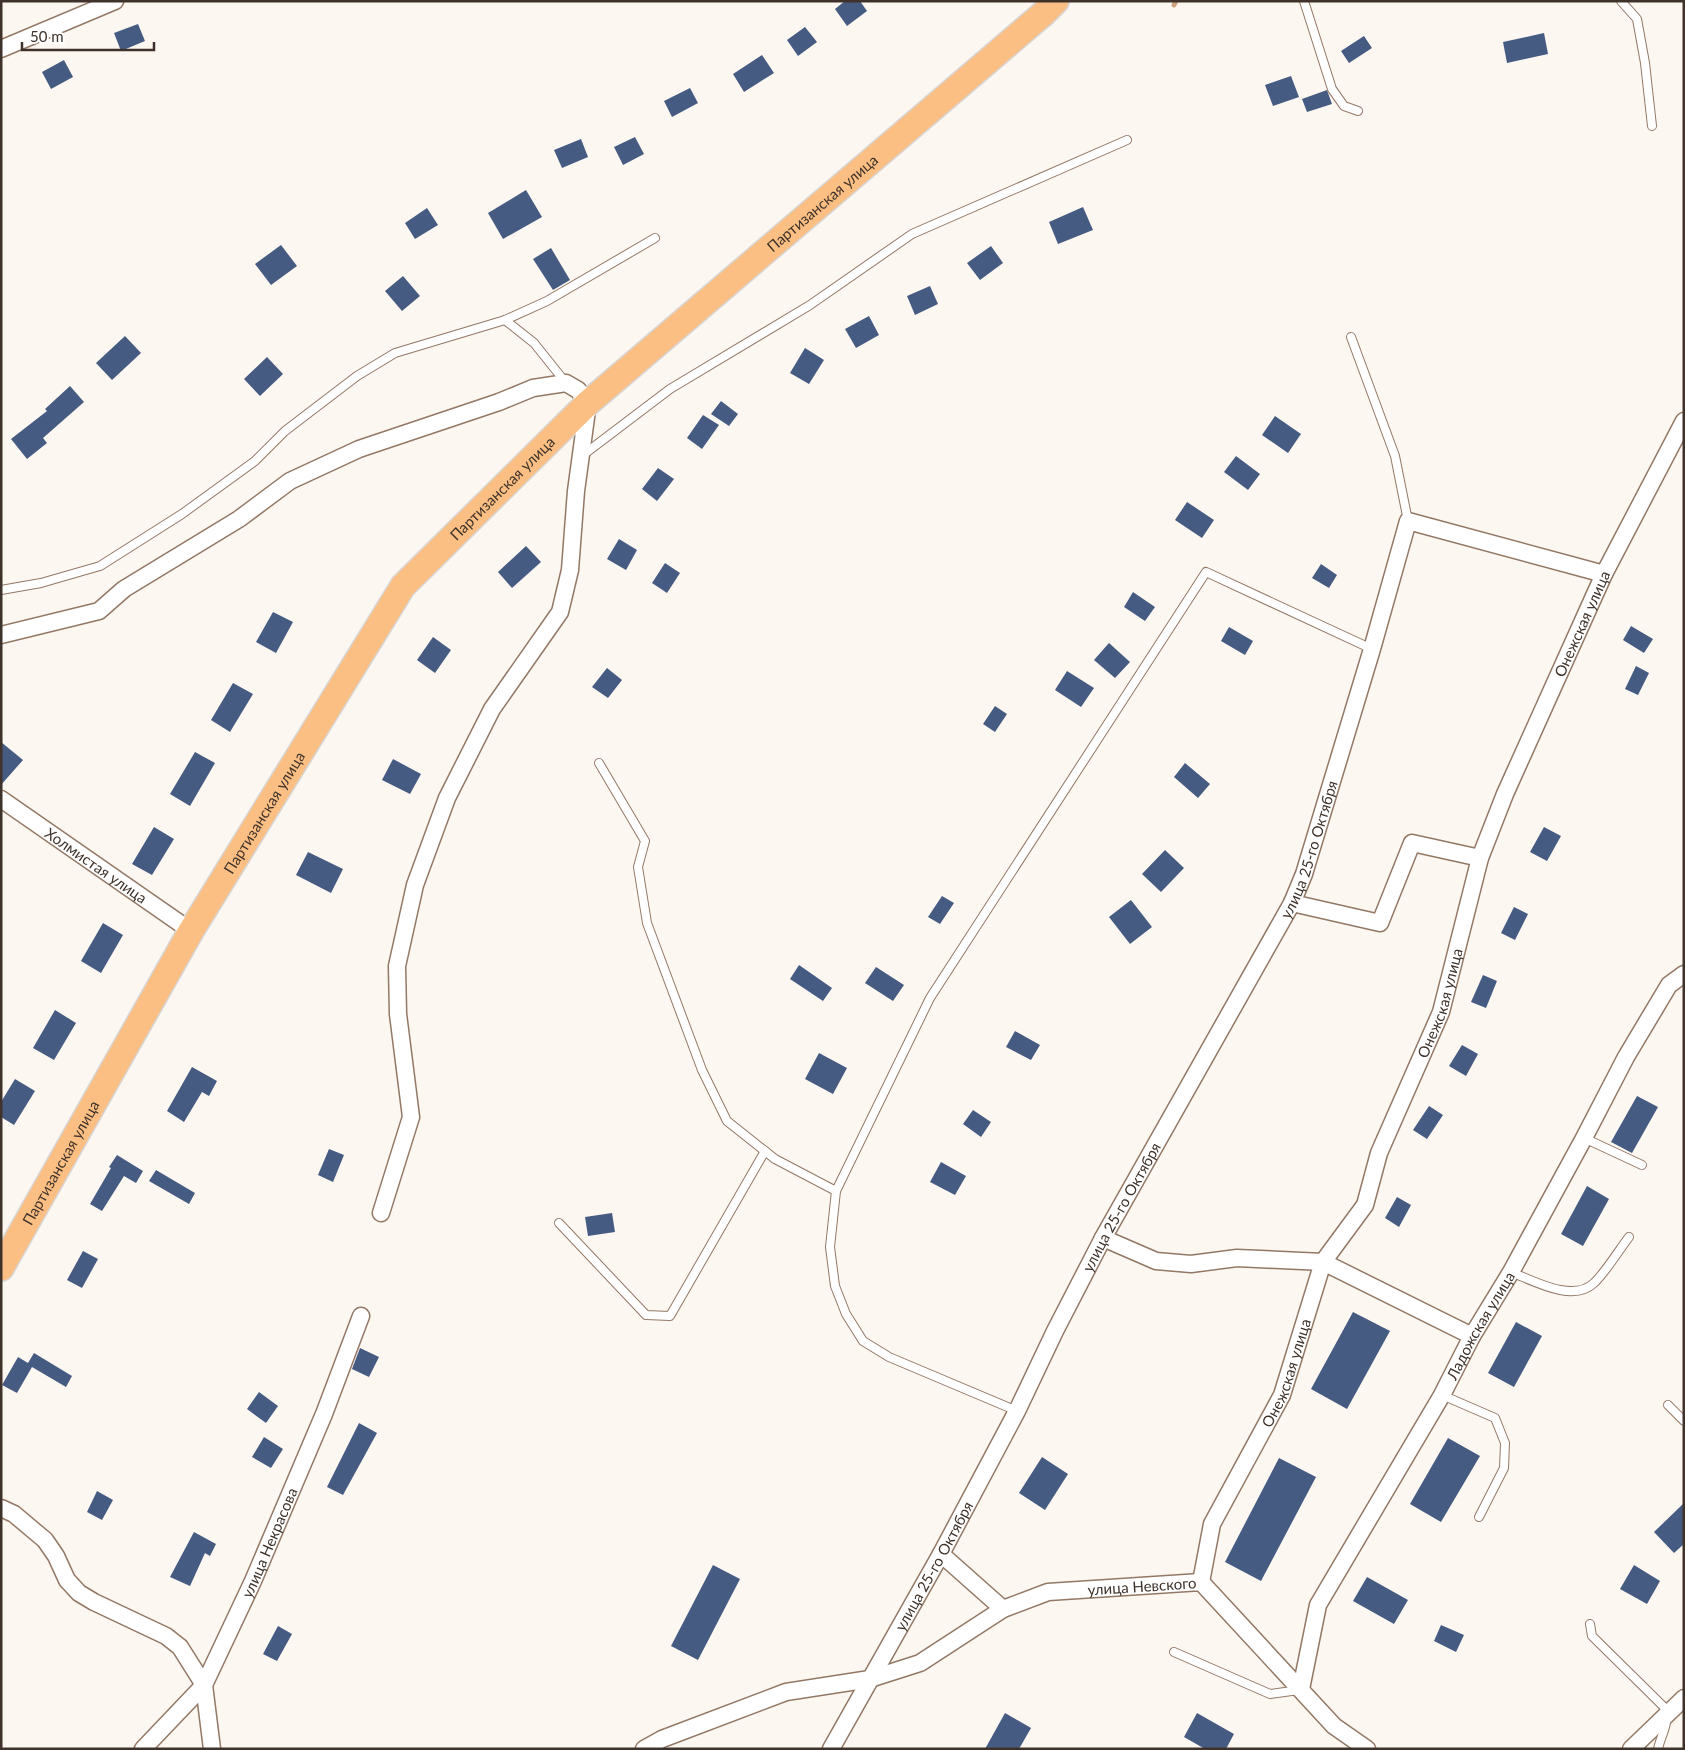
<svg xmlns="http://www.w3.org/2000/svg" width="1685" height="1750" viewBox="0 0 1685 1750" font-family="Lato,sans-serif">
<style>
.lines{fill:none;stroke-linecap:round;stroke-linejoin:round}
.stream{stroke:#cea281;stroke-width:5}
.building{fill:#465b82}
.lane-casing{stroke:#937865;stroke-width:10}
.street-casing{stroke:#937865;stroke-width:19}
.primary-casing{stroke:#d8d6d4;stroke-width:28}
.lane{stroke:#fff;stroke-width:8}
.street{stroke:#fff;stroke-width:16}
.primary{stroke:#fbbe83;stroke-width:25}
.labels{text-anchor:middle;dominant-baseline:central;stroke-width:5;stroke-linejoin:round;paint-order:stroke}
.street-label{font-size:15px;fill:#3e322a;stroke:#fff}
</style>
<rect width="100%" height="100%" fill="#fdf7f2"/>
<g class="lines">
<path class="stream" d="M 1174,5 L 1176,1"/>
</g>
<g class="building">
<path d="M 845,1 L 860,1 L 867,11 L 847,26 L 835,9 Z"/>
<path d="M 138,24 L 145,41 L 121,51 L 114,33 Z"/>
<path d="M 805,27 L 817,42 L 798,56 L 787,40 Z"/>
<path d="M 1544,33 L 1548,54 L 1507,63 L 1503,42 Z"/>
<path d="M 1364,36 L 1372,48 L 1349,63 L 1341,51 Z"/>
<path d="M 762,55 L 774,73 L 744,92 L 733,74 Z"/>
<path d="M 64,60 L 73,77 L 51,89 L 42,72 Z"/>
<path d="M 1291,76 L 1299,97 L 1273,106 L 1265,85 Z"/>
<path d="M 690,88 L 698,103 L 672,117 L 664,101 Z"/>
<path d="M 1327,90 L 1332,104 L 1307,112 L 1302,99 Z"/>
<path d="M 635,137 L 644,154 L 623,165 L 614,147 Z"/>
<path d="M 581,139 L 588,157 L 562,168 L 554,150 Z"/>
<path d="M 526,190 L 542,217 L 503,239 L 488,213 Z"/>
<path d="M 1083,207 L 1093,230 L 1058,244 L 1049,222 Z"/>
<path d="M 427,208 L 438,225 L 415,239 L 405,223 Z"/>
<path d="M 281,245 L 297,266 L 271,285 L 255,264 Z"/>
<path d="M 991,246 L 1003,263 L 980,280 L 967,263 Z"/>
<path d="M 551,248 L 570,280 L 553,290 L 533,259 Z"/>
<path d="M 403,276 L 420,296 L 402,311 L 385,291 Z"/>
<path d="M 930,286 L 938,304 L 915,315 L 907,296 Z"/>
<path d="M 869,316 L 879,335 L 856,348 L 845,329 Z"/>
<path d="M 125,336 L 141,353 L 112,380 L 96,363 Z"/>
<path d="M 805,348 L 824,360 L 809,384 L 790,373 Z"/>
<path d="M 267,357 L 283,374 L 260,396 L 244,379 Z"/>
<path d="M 70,386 L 84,402 L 43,438 L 47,443 L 27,459 L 11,439 L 47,411 L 45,409 Z"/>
<path d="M 721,401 L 738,414 L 729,426 L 711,414 Z"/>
<path d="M 703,415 L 719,425 L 702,449 L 687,438 Z"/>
<path d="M 1275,416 L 1301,434 L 1288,453 L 1262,435 Z"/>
<path d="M 1236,456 L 1260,474 L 1248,490 L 1224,472 Z"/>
<path d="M 658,468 L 674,479 L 657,501 L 642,489 Z"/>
<path d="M 1187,502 L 1214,520 L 1202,538 L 1175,520 Z"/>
<path d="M 619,539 L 637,550 L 626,570 L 607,559 Z"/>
<path d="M 526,546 L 541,562 L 512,588 L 498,572 Z"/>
<path d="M 665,563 L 680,573 L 667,593 L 652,583 Z"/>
<path d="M 1321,564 L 1337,575 L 1329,588 L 1312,578 Z"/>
<path d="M 1133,592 L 1155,607 L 1145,621 L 1124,607 Z"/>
<path d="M 273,612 L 293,622 L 276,653 L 256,642 Z"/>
<path d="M 1631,626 L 1653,639 L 1644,653 L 1623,640 Z"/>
<path d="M 1229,627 L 1253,641 L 1245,655 L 1221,641 Z"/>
<path d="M 433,637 L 451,650 L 435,673 L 417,660 Z"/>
<path d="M 1109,643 L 1130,662 L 1115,678 L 1094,660 Z"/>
<path d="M 1636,666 L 1649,673 L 1638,695 L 1625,689 Z"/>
<path d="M 607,668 L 622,680 L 608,698 L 592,687 Z"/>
<path d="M 1067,671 L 1094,688 L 1081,707 L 1055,690 Z"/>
<path d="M 233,683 L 253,694 L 230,732 L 211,720 Z"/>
<path d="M 995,706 L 1007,714 L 995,732 L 983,724 Z"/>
<path d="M 1,742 L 23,760 L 1,785 Z"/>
<path d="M 195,752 L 215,763 L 190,806 L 170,794 Z"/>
<path d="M 393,759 L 421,774 L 410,794 L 382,780 Z"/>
<path d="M 1185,763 L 1210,784 L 1198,798 L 1174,777 Z"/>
<path d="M 154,827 L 174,839 L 152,875 L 132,864 Z"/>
<path d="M 1544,827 L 1561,836 L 1547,861 L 1530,852 Z"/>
<path d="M 1165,850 L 1184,868 L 1161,892 L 1142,874 Z"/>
<path d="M 308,852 L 343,869 L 331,893 L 296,875 Z"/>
<path d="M 942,896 L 954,903 L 940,924 L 928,917 Z"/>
<path d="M 1131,900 L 1152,927 L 1130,944 L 1109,917 Z"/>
<path d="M 1514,907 L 1528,914 L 1515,940 L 1501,933 Z"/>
<path d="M 103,923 L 123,935 L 101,973 L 81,961 Z"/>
<path d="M 799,965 L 832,988 L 823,1001 L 790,979 Z"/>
<path d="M 876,967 L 904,985 L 893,1001 L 865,983 Z"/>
<path d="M 1483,975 L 1497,981 L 1486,1008 L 1471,1002 Z"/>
<path d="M 55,1010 L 76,1023 L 54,1060 L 33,1048 Z"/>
<path d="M 1015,1031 L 1040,1045 L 1031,1060 L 1006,1047 Z"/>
<path d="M 1462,1045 L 1478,1054 L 1466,1076 L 1449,1066 Z"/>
<path d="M 819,1053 L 847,1068 L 833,1094 L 805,1079 Z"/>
<path d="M 192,1067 L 217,1081 L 209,1096 L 202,1092 L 184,1122 L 167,1111 Z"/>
<path d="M 15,1079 L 35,1091 L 14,1125 L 1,1117 L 1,1102 Z"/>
<path d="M 1637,1096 L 1658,1107 L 1632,1153 L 1611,1142 Z"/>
<path d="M 1429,1106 L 1443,1115 L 1427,1139 L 1413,1130 Z"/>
<path d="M 973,1110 L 991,1122 L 981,1137 L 963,1124 Z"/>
<path d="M 329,1149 L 344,1155 L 333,1182 L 318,1175 Z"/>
<path d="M 117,1155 L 143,1171 L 136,1183 L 124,1176 L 102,1211 L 90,1204 L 111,1168 L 109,1167 Z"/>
<path d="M 941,1162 L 966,1176 L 955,1195 L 930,1182 Z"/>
<path d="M 156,1170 L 195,1193 L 189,1204 L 149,1181 Z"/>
<path d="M 1587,1186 L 1609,1199 L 1583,1246 L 1561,1234 Z"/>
<path d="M 1397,1197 L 1411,1205 L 1399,1227 L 1385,1218 Z"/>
<path d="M 612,1213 L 615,1232 L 588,1236 L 585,1217 Z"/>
<path d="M 83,1251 L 98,1259 L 82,1288 L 67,1280 Z"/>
<path d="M 1353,1312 L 1390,1331 L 1347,1409 L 1311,1389 Z"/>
<path d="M 1516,1322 L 1542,1336 L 1514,1387 L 1488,1373 Z"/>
<path d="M 360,1348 L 379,1357 L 369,1377 L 352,1369 Z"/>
<path d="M 34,1353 L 72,1376 L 66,1387 L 32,1367 L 17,1393 L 2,1385 L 18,1357 L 28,1363 Z"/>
<path d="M 259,1392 L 278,1406 L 266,1423 L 247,1409 Z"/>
<path d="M 359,1423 L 377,1433 L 343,1495 L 327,1487 Z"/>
<path d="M 264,1437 L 283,1449 L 271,1468 L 252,1457 Z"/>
<path d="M 1448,1438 L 1480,1456 L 1441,1522 L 1410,1504 Z"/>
<path d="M 1042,1457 L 1068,1474 L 1045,1510 L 1019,1493 Z"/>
<path d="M 1279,1458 L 1316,1477 L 1261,1581 L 1225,1562 Z"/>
<path d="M 97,1491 L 113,1500 L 102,1520 L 87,1512 Z"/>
<path d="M 1684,1503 L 1684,1544 L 1674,1553 L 1654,1532 Z"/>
<path d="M 194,1532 L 216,1544 L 210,1556 L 205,1553 L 190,1586 L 170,1577 Z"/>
<path d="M 713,1565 L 740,1579 L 698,1660 L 671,1646 Z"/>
<path d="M 1634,1565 L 1660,1581 L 1647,1604 L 1620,1589 Z"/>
<path d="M 1367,1577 L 1408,1600 L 1394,1624 L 1353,1601 Z"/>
<path d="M 1441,1625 L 1464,1635 L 1456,1652 L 1434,1641 Z"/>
<path d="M 278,1626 L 292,1634 L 277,1661 L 263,1654 Z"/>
<path d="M 1005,1713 L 1031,1728 L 1019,1749 L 985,1749 Z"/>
<path d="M 1197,1713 L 1234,1734 L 1226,1749 L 1205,1749 L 1184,1737 Z"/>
</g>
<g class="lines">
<g class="lane-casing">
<g id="lane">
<path d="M 1304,1 L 1332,89 L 1344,106 L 1358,111"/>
<path d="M 1621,1 L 1637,19 L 1645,63 L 1652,126"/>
<path d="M 505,320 L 534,343 L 566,383"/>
<path d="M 1351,337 L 1395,456 L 1408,521"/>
<path d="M 583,455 L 670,389 L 810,305 L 912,234 L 1127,140"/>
<path d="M 1,590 L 41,583 L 100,566 L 182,514 L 255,461 L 285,431 L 357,376 L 395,353 L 505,320 L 547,301 L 655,238"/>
<path d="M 599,763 L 645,841 L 638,867 L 647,923 L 702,1070 L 727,1121 L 775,1159 L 836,1191 L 830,1247 L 835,1286 L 846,1314 L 863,1341 L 889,1357 L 1017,1411"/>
<path d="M 1584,1138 L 1642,1165"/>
<path d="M 836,1191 L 930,998 L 1206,572 L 1372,649"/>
<path d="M 559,1223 L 646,1315 L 670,1316 L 765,1151"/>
<path d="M 1511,1272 C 1534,1281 1573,1303 1594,1283 C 1605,1273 1619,1250 1629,1237"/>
<path d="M 1442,1395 L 1495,1418 L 1505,1443 L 1504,1468 L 1479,1517"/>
<path d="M 1668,1405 L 1684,1421"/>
<path d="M 1590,1624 L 1592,1636 L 1664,1707 C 1671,1722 1661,1734 1658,1749"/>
<path d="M 1174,1652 L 1270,1694 L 1299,1690"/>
</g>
</g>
<g class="street-casing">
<g id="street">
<path d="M 1,49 L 115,1"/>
<path d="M 1,635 L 99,611 L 124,589 L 239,519 L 290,481 L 359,449 L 499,402 L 533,388 L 566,383 L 578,390 L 588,403 L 576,491 L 570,570 L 560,612 L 492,709 L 447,798 L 415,885 L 397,966 L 398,1014 L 411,1117 L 381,1213"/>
<path id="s1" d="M 1,799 L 191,931"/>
<path d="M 1292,903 L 1380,923 L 1412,843 L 1480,858"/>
<path d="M 1103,1238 L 1156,1261 L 1191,1264 L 1237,1258 L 1323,1262 L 1472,1336"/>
<path d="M 1,1508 L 14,1514 L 45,1540 L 56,1556 L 67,1580 L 79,1593 L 94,1602 L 166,1636 L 180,1647 L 204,1685 L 212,1749"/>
<path d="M 941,1554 L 1003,1609"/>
<path id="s2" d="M 1201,1582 L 1212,1524 L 1282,1395 L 1323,1262 L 1365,1205 L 1379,1153 L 1441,1012 L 1480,858 L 1505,794 L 1604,574 L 1684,421"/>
<path id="s3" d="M 1301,1689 L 1318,1605 L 1442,1395 L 1472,1336 L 1511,1272 L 1584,1138 L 1626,1057 L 1669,985 L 1684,974"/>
<path id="s4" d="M 143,1749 L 204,1685 L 253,1581 L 324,1414 L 361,1316"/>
<path id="s5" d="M 644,1749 L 662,1739 L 786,1692 L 870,1679 L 920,1663 L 1003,1609 L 1048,1592 L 1201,1582 L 1334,1726 L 1367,1749"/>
<path id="s6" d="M 831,1749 L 941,1554 L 1017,1411 L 1055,1331 L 1103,1238 L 1292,903 L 1304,874 L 1372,649 L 1408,521 L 1604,574"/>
<path d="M 1631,1749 L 1684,1698"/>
</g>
</g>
<g class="primary-casing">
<g id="primary">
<path id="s7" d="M 1,1268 L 191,931 L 403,586 L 588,403 L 1044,13 L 1056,1"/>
</g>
</g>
<use href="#lane" class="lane"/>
<use href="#street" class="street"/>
<use href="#primary" class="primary"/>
</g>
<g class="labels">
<g class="street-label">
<text stroke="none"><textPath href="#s7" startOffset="1360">Партизанская улица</textPath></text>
<text stroke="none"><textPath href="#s7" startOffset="931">Партизанская улица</textPath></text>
<text stroke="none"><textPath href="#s2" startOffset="1038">Онежская улица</textPath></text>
<text stroke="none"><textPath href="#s7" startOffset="526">Партизанская улица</textPath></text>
<text stroke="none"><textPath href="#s6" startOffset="1020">улица 25-го Октября</textPath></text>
<text stroke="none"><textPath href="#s1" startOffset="116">Холмистая улица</textPath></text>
<text stroke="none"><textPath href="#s2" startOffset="632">Онежская улица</textPath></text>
<text stroke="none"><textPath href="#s7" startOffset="121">Партизанская улица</textPath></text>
<text stroke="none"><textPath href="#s6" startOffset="615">улица 25-го Октября</textPath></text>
<text stroke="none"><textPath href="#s3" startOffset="409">Ладожская улица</textPath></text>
<text stroke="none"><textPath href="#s2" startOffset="228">Онежская улица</textPath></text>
<text stroke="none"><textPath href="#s4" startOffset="245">улица Некрасова</textPath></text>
<text stroke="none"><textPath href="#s6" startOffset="210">улица 25-го Октября</textPath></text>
<text stroke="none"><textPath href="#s5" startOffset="532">улица Невского</textPath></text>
</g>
</g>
<rect width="1685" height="1750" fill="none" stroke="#3e322a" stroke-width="5"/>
<path d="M22 42v8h132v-8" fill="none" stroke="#3e322a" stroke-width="2.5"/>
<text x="30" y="42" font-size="15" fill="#3e322a" stroke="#ffffff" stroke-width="4" paint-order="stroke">50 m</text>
</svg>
